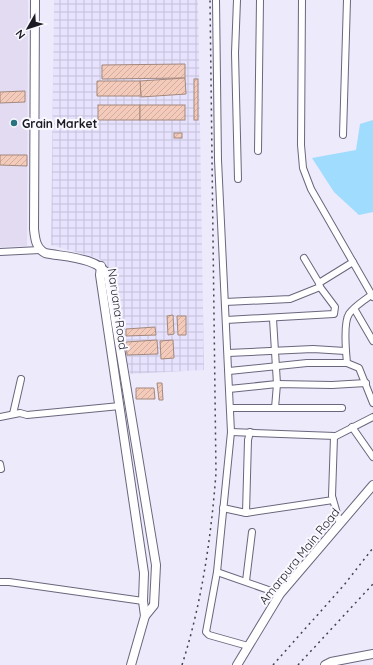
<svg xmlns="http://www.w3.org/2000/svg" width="373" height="665" viewBox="0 0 373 665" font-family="Quicksand,sans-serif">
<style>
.commercial{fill:#e2dbf1}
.industrial{fill:url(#industrial-grid)}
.water{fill:#a0dcfe}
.building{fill:url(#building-hatch);stroke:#a3887d}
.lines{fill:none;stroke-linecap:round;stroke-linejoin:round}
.minor-casing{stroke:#6a667d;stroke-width:8}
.tertiary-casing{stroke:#6a667d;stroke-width:10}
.minor{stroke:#fff;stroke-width:6}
.tertiary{stroke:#fff;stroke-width:8}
.rail{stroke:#44424c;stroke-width:1.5;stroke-dasharray:2 4;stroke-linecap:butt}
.poi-dot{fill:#2a727d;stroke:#faf9ff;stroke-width:1.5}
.labels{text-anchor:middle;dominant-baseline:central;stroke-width:4;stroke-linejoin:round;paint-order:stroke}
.poi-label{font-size:12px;font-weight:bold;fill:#1c1a23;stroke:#faf9ff;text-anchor:start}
.street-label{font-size:12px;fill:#1c1a23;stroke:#faf9ff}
</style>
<defs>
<pattern id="industrial-grid" width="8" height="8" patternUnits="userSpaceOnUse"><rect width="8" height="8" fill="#e7e2fd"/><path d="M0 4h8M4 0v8" fill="none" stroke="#c6c1d9"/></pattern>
<pattern id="building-hatch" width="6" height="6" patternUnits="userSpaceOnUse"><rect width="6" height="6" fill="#f4cbbb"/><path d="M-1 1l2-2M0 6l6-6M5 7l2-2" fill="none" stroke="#d1aea0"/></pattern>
</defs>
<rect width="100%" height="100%" fill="#edeafb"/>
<path class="commercial" d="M 0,0 L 28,0 L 27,246 L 0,247 Z"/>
<path class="industrial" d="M 54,0 L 198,0 L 204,370 L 130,374 L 100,259 L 51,245 Z"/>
<path class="water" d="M 373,120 L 373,212 L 359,215 L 334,192 L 312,158 L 356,150 L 360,124 Z"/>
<g class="building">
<path d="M 185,64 L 185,78 L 102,79 L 102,65 Z"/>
<path d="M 185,78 L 186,94 L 141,97 L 140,81 Z"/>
<rect x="194" y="79" width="4" height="41"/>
<path d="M 97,81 L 140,81 L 141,96 L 97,96 Z"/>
<path d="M 25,91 L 25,102 L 0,103 L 0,92 Z"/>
<rect x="98" y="105" width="42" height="15"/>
<rect x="140" y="105" width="45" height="15"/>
<rect x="174" y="133" width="8" height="5"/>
<path d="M 0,155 L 27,155 L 27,166 L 0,165 Z"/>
<path d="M 173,315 L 174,334 L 168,335 L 167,316 Z"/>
<path d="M 177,316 L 186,316 L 186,335 L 178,335 Z"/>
<path d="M 155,327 L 156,335 L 126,336 L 126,329 Z"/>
<path d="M 157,340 L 158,354 L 127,355 L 126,342 Z"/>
<path d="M 173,340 L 174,358 L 161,359 L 160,341 Z"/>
<path d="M 157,383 L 162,383 L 163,400 L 159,400 Z"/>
<path d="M 136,388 L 154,388 L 155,399 L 136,399 Z"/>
</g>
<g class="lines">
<g class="minor-casing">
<g id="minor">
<path d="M 216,0 L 218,160 L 231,432 L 217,572 L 206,632 L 209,635 L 248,646"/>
<path d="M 237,0 L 235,53 L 238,179"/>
<path d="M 302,0 L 301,145 L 303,168 L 311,189 L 373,297"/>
<path d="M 343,135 L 347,0"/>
<path d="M 258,151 L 260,0"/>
<path d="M 0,252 L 40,250"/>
<path d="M 304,258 L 319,283"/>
<path d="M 373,294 C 367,298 353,308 349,314 C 343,323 346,352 347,363 L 359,368 L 373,403"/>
<path d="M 225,302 L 290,299 L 320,287"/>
<path d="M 355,310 L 373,341"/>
<path d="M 273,319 L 277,384 L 275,408"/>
<path d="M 226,320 L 334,314 L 335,307 L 320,287 L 319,283 L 353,262"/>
<path d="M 228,353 L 313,349 L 345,351"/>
<path d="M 229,371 L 307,363 L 347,363"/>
<path d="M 229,389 L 277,384 L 332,385 L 366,383"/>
<path d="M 230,408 L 342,408"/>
<path d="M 13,414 L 21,379"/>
<path d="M 0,417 L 20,413 L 27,415 L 120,406"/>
<path d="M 352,427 L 373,457"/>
<path d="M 231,432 L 335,436"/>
<path d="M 250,432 L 248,440 L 246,513 L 333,500"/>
<path d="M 0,464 L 1,469"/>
<path d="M 223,508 L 246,513"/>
<path d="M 340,524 L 332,496 L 334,437 L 373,417"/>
<path d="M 217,572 L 280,594"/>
<path d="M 246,581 L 252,532"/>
<path d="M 0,582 L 9,582 L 143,601"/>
</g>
</g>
<g class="tertiary-casing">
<g id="tertiary">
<path d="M 35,0 L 34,229 C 35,239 36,248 45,253 C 63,257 99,257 108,276 L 156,565 L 154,605 L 145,616"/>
<path d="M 101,266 L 100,275 L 144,573 L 143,601 L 145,616 L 131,665"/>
<path d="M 237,665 L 280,594 L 373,485"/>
<path d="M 325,665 L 331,662 L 373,654"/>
</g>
</g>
<use href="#minor" class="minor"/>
<use href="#tertiary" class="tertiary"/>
<g class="rail">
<path d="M 182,665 C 202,602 211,538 216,473 L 210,0"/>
<path d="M 273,665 L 344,585 L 373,548"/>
<path d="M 298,665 L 373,584"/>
</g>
</g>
<circle class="poi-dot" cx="14" cy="123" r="4"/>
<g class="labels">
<g class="poi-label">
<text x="22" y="123">Grain Market</text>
</g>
<g class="street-label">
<text transform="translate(118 309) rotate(82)">Naruana Road</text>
<text transform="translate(299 556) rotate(-51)">Amarpura Main Road</text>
</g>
</g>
<g transform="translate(28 28) rotate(231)" stroke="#faf9ff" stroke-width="3" paint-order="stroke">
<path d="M0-3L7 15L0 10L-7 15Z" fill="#1c1a23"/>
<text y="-6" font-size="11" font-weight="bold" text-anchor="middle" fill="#1c1a23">N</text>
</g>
</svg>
